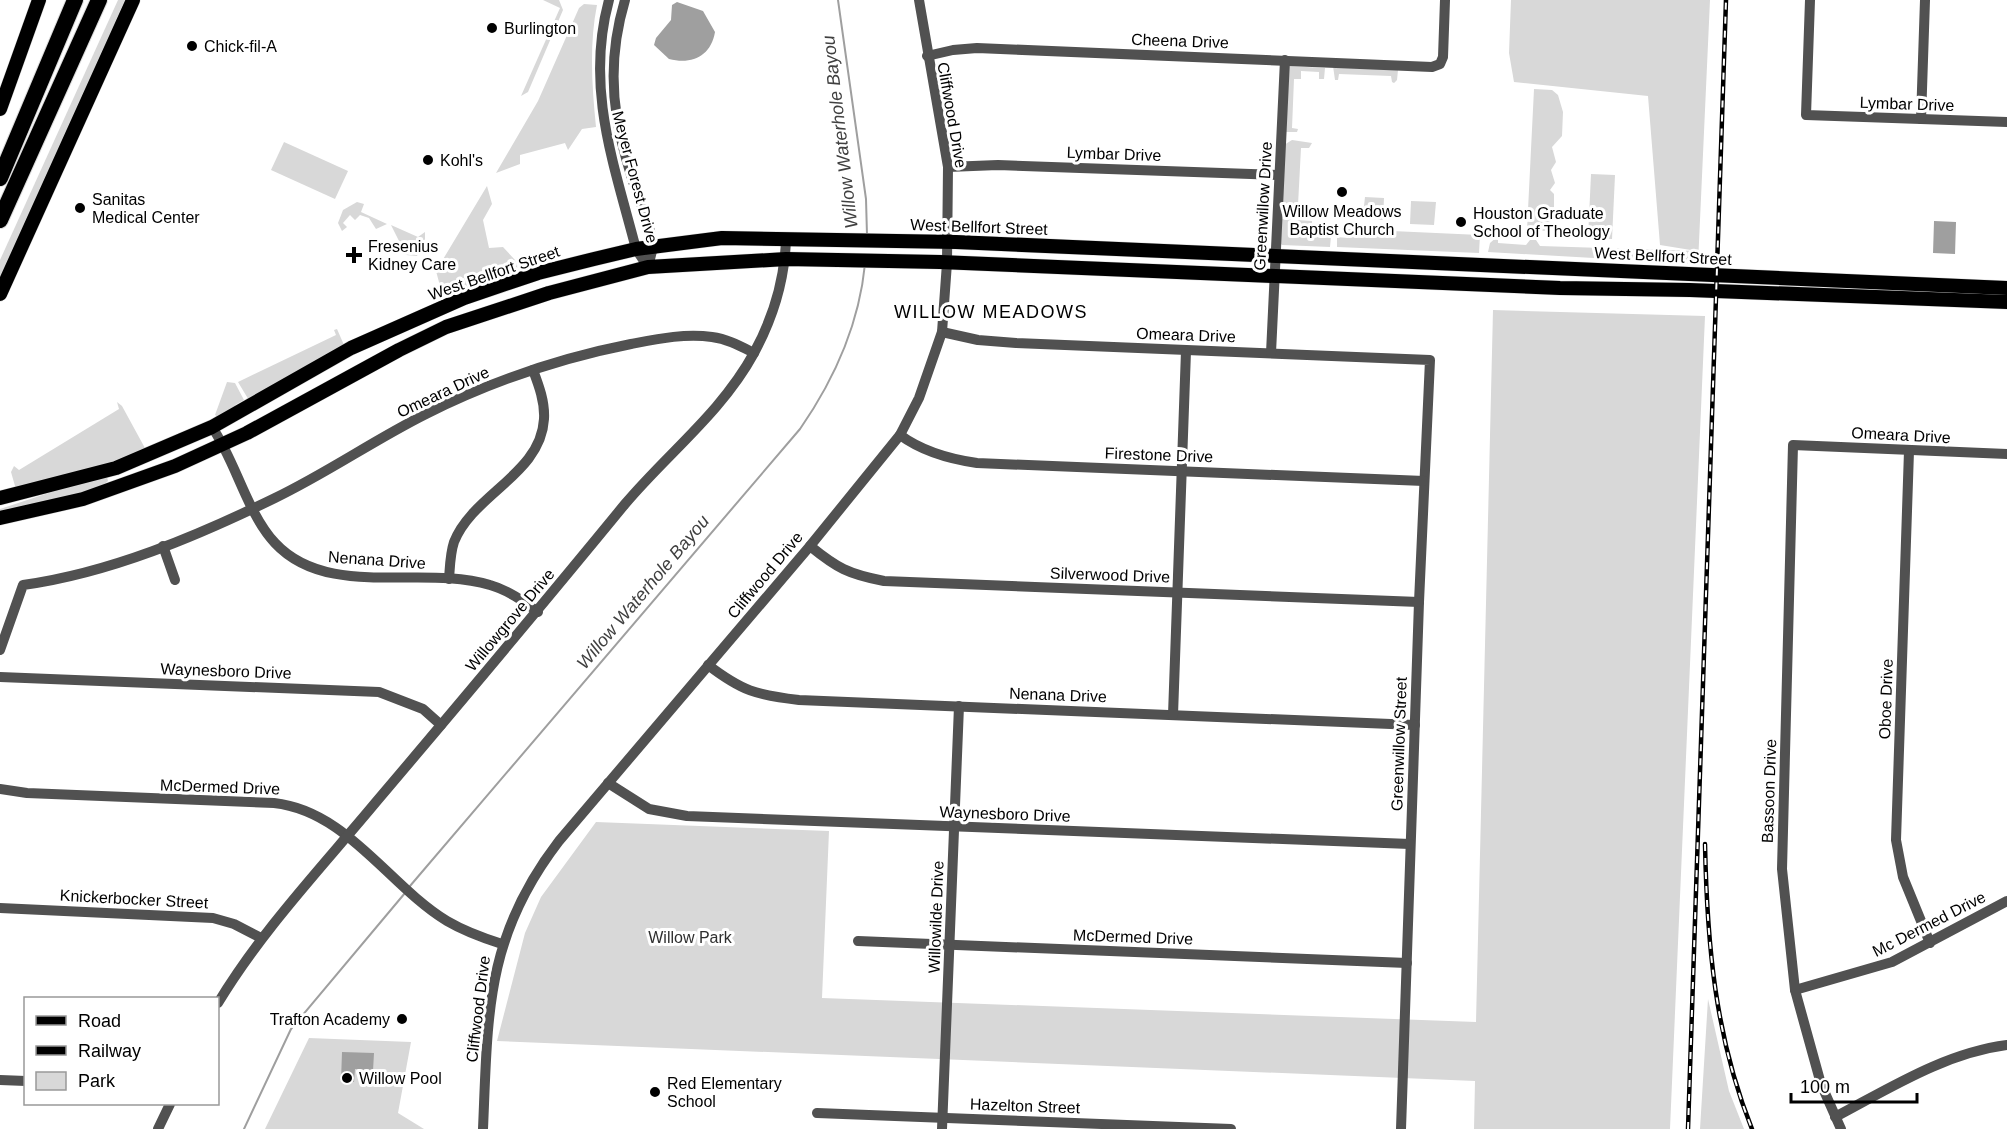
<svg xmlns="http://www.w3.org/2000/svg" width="2007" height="1129" viewBox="0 0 2007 1129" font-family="Arial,sans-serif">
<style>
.green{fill:#d8d8d8}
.water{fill:#9f9f9f}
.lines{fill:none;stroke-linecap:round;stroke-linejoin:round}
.stream{stroke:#9f9f9f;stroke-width:2}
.major-casing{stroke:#dbdbdb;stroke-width:15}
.highway-casing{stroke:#dbdbdb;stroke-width:18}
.minor{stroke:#515151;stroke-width:10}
.major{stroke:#000;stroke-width:14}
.highway{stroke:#000;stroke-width:16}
.rail-casing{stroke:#000;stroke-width:4.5}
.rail{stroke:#fff;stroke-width:2;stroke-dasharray:7;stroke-linecap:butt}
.poi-dot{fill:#000;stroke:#fff;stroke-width:2}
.labels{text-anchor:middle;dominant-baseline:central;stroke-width:6;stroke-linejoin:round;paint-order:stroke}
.poi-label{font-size:16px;fill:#000;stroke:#fff;text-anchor:start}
.street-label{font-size:16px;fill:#000;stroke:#fff}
.park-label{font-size:16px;fill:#2f2f2f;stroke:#fff}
.water-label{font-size:18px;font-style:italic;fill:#404040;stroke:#fff}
.neighbourhood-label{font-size:18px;letter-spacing:1.5px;fill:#000;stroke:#fff}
</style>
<rect width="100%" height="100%" fill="#fff"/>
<g class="green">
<path d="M 118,0 L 125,0 L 0,283 L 0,260 Z"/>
<path d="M 543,0 L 559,0 L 563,10 L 528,92 L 521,96 L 560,8 Z"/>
<path d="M 1511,0 L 1710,0 L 1698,264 L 1488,252 L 1490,243 L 1498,236 L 1498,243 L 1526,245 L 1530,240 L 1536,240 L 1540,246 L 1697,251 L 1660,245 L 1648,96 L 1514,82 L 1509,53 Z"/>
<path d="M 584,4 L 597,5 C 589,45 592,87 596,127 L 582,129 L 568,150 L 565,143 L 520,155 L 520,164 L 496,173 L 538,101 L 579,8 Z"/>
<path d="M 1288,66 L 1325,68 L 1324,79 L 1319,79 L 1319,72 L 1301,71 L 1301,79 L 1294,79 L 1292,128 L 1298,129 L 1297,132 L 1286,132 Z"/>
<path d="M 1333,66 L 1398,70 L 1397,80 L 1394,83 L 1392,82 L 1391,76 L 1339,74 L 1338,80 L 1335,80 Z"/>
<path d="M 1534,89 L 1552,90 L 1558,95 L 1563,112 L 1562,136 L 1552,147 L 1556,162 L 1551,170 L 1555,183 L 1550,190 L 1554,194 L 1554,216 L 1548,231 L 1527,230 Z"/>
<path d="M 1292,140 L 1312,143 L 1309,148 L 1301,148 L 1298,205 L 1305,208 L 1300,212 L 1281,211 L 1284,145 Z"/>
<path d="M 284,142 L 348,171 L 335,199 L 271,170 Z"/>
<path d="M 1591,174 L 1615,175 L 1612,239 L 1588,238 Z"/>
<path d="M 487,186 L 492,204 L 483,220 L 489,248 L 503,247 L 515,260 L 519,270 L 443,297 L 436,271 Z"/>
<path d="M 1365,197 L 1384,198 L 1383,220 L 1359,218 L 1359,206 L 1364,206 Z"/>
<path d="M 1411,201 L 1436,202 L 1434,225 L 1410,224 Z"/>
<path d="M 357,202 L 364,204 L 361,212 L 387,224 L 376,229 L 369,218 L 360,215 L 355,220 L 350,215 L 343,223 L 347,227 L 342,231 L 338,223 L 343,210 Z"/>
<path d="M 1281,219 L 1312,221 L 1312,226 L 1320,227 L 1320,236 L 1331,236 L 1330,247 L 1282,245 L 1280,243 Z"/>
<path d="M 391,225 L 418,237 L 425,232 L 425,239 L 417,256 L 406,255 Z"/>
<path d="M 1348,229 L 1480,235 L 1479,253 L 1337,247 L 1337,237 L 1348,238 Z"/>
<path d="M 1493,310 L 1705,316 L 1670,1129 L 1474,1129 L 1475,1081 L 497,1041 L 525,933 L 541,897 L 596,822 L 829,831 L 822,998 L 1476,1022 Z"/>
<path d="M 337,329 L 344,345 L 250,402 L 238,382 L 336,335 L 334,330 Z"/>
<path d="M 227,382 L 235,383 L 244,400 L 235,405 L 237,409 L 220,418 L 215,415 Z"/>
<path d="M 117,402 L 122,406 L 146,450 L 79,473 L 19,488 L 15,486 L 11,472 L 14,466 L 19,470 L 119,409 Z"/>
<path d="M 97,477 L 107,477 L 108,481 L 100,488 L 0,513 L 0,509 Z"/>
<path d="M 1708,999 L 1729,1091 L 1744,1129 L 1700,1129 Z"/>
<path d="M 309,1038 L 411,1042 L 398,1113 L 424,1129 L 265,1129 Z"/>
</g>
<g class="water">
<path d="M 677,2 L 703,11 L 715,32 C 711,56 692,65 669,59 L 654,45 L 656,38 L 671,20 L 672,5 Z"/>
<path d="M 1934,221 L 1956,222 L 1955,254 L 1933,253 Z"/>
<path d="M 342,1052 L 374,1053 L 373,1071 L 355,1069 L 354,1082 L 341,1081 Z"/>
</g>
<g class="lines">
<g class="stream">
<path d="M 838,0 L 866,199 L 867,235"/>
<path d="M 410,886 L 800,429 C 834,380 859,325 865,264"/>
<path d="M 244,1129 L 291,1029 L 405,893"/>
</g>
<g class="major-casing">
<g id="major">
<path d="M 0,109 L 39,0"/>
<path d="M 0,294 L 133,0"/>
<path d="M 0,498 L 116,468 L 212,427 L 351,348 L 464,298 L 538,273 L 594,259 L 636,249 L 722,238 L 956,242 L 2007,288"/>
<path d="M 0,518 L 83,499 L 175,466 L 247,433 L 399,350 L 446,327 L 549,293 L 648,267 L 786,259 L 940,262 L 1560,288 L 1690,290 L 2007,302"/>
</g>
</g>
<g class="highway-casing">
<g id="highway">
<path d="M 0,178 L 75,0"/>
<path d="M 0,220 L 99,0"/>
</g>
</g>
<g class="minor">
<path d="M 609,0 C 585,88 614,164 636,249 L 648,267"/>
<path d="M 625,0 C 599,87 621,149 650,231 L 653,247 L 648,267"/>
<path d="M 1810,0 L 1806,115 L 2007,122"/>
<path d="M 927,56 L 953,50 L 977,48 L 1432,67 L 1440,64 L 1443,57 L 1445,0"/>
<path d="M 1921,119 L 1925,0"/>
<path d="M 948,167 L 998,165 L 1279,175"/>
<path d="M 942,332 L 978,340 L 1016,343 L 1430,360 L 1419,602 L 1401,1129"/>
<path d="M 1271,353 L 1285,60"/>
<path d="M 212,427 C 236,462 247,513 275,543 C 328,600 423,564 490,585 C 508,590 523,601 538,612"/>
<path d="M 900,435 C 923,452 949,459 977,463 L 1424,481"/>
<path d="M 1909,451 L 1896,840 L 1903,877 L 1930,943"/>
<path d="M 163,546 L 175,580"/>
<path d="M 810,546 C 837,568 848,574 884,581 L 1419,602"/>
<path d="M 449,579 C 450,567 450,554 454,542 C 473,494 541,474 544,419 C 545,402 539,386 533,370"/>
<path d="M 0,650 L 23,585 C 110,573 197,536 275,498 C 327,473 374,440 426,414 C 490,382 560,358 631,344 C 657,339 685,333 712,337 C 727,339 740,346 754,353"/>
<path d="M 708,665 C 742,691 756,695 799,700 L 1415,725"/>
<path d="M 0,677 L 379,692 L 423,709 L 441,725"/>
<path d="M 1173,715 L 1186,351"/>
<path d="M 608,783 L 649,809 L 687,816 L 1410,844"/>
<path d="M 0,789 L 27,793 L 274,803 C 347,811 388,885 447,921 C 464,931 483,938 502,944"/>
<path d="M 0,908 L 213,918 L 234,924 L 261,938"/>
<path d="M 858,941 L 1407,963"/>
<path d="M 1795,990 L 1892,962 L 2007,901"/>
<path d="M 218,1003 C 262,930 322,867 376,802 C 460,703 543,604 625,504 C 667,454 722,412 754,353 C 773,318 785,278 786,238"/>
<path d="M 0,1080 L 26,1081"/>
<path d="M 817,1113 L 1231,1129"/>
<path d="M 1835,1117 C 1890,1088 1945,1053 2007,1045"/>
<path d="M 158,1129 L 170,1104"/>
<path d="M 483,1129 C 488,1014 485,937 559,841 L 810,546 L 900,435 L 919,398 L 942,332 L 947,263 L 948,167 L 919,0"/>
<path d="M 942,1129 L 959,706"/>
<path d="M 1841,1129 L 1821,1084 L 1795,990 L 1782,869 L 1793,445 L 2007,454"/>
</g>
<use href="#major" class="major"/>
<use href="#highway" class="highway"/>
<g class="rail-casing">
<g id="rail">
<path d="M 1705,844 C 1707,943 1715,1037 1752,1129"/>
<path d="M 1688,1129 L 1726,0"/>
</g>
</g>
<use href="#rail" class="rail"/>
</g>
<g class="poi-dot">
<circle cx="492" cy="28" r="6"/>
<circle cx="192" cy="46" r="6"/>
<circle cx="428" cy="160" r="6"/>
<circle cx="1342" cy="192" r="6"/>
<circle cx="80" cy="208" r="6"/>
<circle cx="1461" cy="222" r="6"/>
<path d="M351 246h6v6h6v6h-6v6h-6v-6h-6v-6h6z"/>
<circle cx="402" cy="1019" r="6"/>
<circle cx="347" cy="1078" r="6"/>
<circle cx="655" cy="1092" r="6"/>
</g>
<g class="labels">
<g class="poi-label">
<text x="504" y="28">Burlington</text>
<text x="204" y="46">Chick-fil-A</text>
<text x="440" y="160">Kohl's</text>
<text x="92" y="199">Sanitas<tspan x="92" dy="18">Medical Center</tspan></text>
<text x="1342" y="211" text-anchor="middle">Willow Meadows<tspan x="1342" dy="18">Baptist Church</tspan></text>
<text x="1473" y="213">Houston Graduate<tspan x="1473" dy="18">School of Theology</tspan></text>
<text x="368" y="246">Fresenius<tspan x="368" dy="18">Kidney Care</tspan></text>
<text x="390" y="1019" text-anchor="end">Trafton Academy</text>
<text x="359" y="1078">Willow Pool</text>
<text x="667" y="1083">Red Elementary<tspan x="667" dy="18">School</tspan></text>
</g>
<g class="street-label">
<text transform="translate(1180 41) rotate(2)">Cheena Drive</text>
<text transform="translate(1907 104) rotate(2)">Lymbar Drive</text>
<text transform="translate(952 115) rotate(80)">Cliffwood Drive</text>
<text transform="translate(1114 154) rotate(2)">Lymbar Drive</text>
<text transform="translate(635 177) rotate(75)">Meyer Forest Drive</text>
<text transform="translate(1263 206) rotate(-87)">Greenwillow Drive</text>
<text transform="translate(979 227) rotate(2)">West Bellfort Street</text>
<text transform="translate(1663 256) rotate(3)">West Bellfort Street</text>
<text transform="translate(494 273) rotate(-19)">West Bellfort Street</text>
<text transform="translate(1186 335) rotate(2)">Omeara Drive</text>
<text transform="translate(443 392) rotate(-25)">Omeara Drive</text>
<text transform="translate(1901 435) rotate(3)">Omeara Drive</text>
<text transform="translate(1159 455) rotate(2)">Firestone Drive</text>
<text transform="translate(377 560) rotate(4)">Nenana Drive</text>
<text transform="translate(765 575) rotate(-50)">Cliffwood Drive</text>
<text transform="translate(1110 575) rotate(2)">Silverwood Drive</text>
<text transform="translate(510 620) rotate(-50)">Willowgrove Drive</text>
<text transform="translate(226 671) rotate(2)">Waynesboro Drive</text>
<text transform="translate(1058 695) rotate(2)">Nenana Drive</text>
<text transform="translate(1886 699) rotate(-88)">Oboe Drive</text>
<text transform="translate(1399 744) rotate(-88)">Greenwillow Street</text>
<text transform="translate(220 787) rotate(2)">McDermed Drive</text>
<text transform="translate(1769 791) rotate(-88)">Bassoon Drive</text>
<text transform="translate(1005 814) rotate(2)">Waynesboro Drive</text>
<text transform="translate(134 899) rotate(3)">Knickerbocker Street</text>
<text transform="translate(936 917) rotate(-88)">Willowilde Drive</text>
<text transform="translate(1929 924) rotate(-27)">Mc Dermed Drive</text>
<text transform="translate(1133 937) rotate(2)">McDermed Drive</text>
<text transform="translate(478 1009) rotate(-83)">Cliffwood Drive</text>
<text transform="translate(1025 1106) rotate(2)">Hazelton Street</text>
</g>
<g class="park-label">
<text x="690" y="937">Willow Park</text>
</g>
<g class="water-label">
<text transform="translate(840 132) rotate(-97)">Willow Waterhole Bayou</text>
<text transform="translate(643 592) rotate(-50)">Willow Waterhole Bayou</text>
</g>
<g class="neighbourhood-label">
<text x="991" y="312">WILLOW MEADOWS</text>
</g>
</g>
<rect x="24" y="997" width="195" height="108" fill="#ffffff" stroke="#999999" stroke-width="1.5"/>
<rect x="36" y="1016" width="30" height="9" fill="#000000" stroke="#999999" stroke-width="1.5"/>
<text x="78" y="1027" font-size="18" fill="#000000">Road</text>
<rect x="36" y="1046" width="30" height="9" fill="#000000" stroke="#999999" stroke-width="1.5"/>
<text x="78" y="1057" font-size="18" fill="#000000">Railway</text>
<rect x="36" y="1072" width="30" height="18" fill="#d8d8d8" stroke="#999999" stroke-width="1.5"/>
<text x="78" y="1087" font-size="18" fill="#000000">Park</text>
<path d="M1791 1093v9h126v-9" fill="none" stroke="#000000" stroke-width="3"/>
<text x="1800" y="1093" font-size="18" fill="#000000" stroke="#ffffff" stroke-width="4.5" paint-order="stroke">100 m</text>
</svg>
